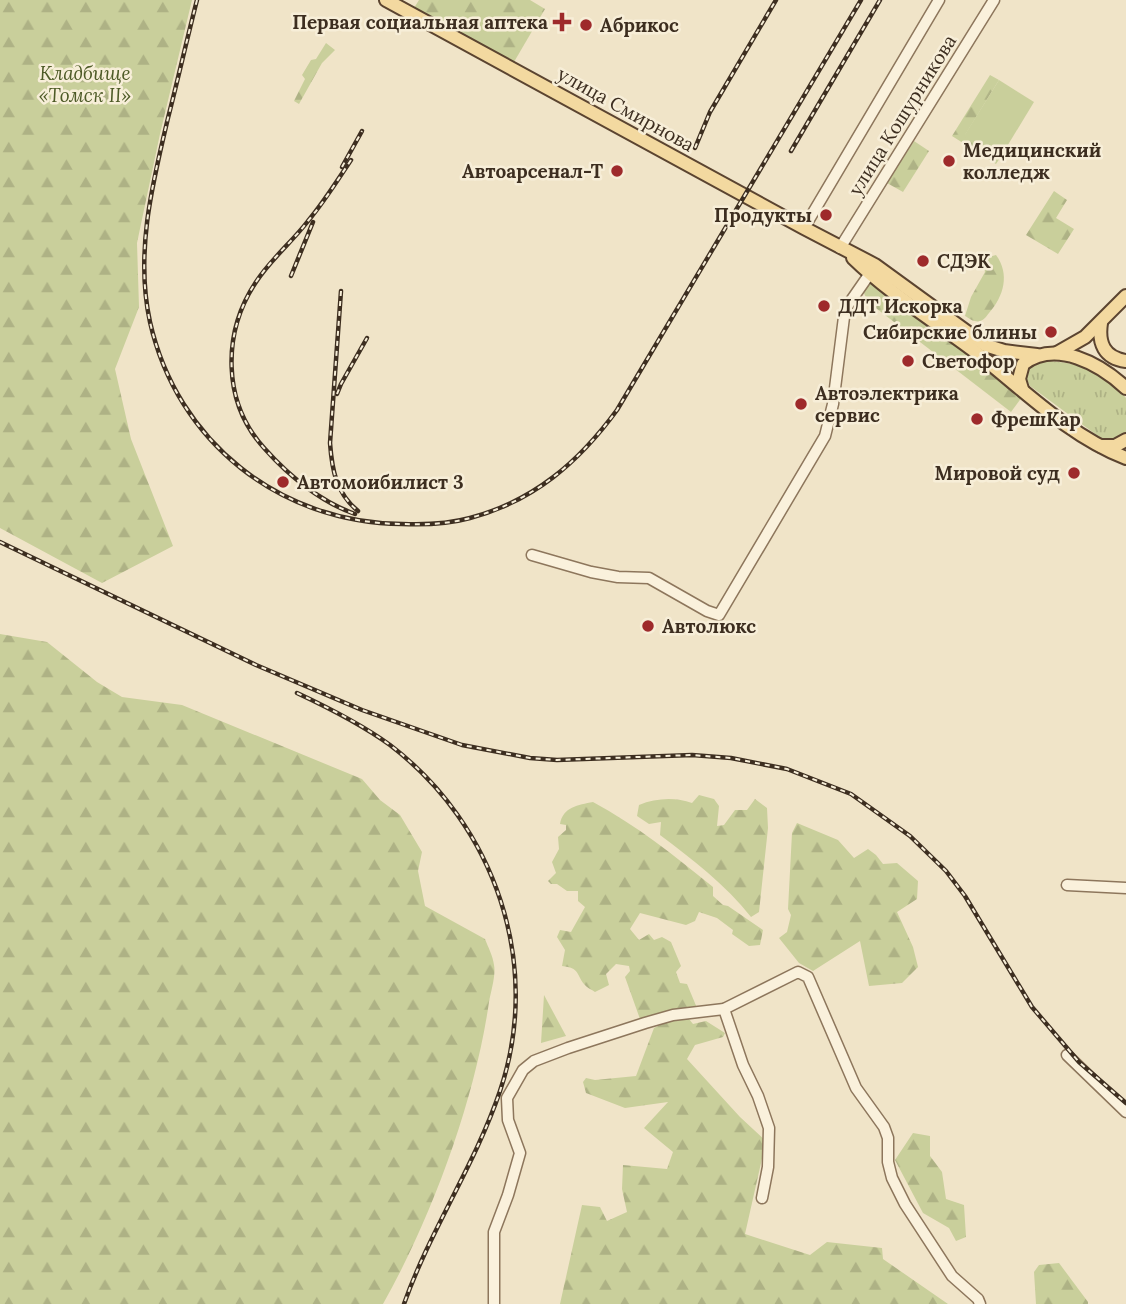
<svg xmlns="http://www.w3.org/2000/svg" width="1126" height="1304" viewBox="0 0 1126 1304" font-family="Lora,serif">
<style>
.grass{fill:url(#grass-tufts)}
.forest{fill:url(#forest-firs)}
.garden{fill:#c9cf9b}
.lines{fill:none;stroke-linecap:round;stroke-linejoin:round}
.minor-casing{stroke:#8d765c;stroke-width:13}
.major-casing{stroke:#5b4430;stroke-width:16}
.minor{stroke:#faf1dc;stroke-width:10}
.major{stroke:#f3d9a0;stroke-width:12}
.rail-casing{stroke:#3d2e20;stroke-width:4.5}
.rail{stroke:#f7eed8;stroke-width:2;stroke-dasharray:5;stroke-linecap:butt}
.poi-dot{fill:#9e2a2b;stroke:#f7eed8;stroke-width:2.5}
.labels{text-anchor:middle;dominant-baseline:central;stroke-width:5;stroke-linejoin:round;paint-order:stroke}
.poi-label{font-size:19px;font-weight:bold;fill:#3d2e20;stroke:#f7eed8;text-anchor:start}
.park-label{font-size:19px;font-style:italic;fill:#4d5a26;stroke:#f7eed8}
.street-label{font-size:19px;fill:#3d2e20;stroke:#f7eed8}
</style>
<defs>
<pattern id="grass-tufts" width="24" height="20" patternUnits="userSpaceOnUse" patternTransform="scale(1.75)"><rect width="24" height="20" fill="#c9cf9b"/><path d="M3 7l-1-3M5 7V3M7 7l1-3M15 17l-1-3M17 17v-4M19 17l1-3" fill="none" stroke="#aeb285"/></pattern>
<pattern id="forest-firs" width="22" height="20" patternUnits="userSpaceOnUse" patternTransform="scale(1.75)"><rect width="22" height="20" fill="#c9cf9b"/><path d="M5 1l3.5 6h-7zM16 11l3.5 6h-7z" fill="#aeb285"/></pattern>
</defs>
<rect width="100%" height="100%" fill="#f0e4c8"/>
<path class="grass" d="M 1039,361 C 1071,360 1106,370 1126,398 L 1126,435 L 1109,442 L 1102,439 L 1030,386 L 1025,376 L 1026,371 Z"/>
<g class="forest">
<path d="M 0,0 L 192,0 L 160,134 L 137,243 L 139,307 L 115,369 L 131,439 L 173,546 L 102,583 L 0,528 Z"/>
<path d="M 419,0 L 530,0 L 545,9 L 514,62 L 414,8 Z"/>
<path d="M 326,43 L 335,50 L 322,63 L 299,104 L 294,101 L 305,79 L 302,75 L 311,60 L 316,59 Z"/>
<path d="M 990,75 L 999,80 L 965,135 L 1000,158 L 996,164 L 952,136 Z"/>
<path d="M 914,141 L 929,151 L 903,192 L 887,183 Z"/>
<path d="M 1054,191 L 1067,200 L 1056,218 L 1074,229 L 1058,254 L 1026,235 Z"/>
<path d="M 996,255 C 1010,274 1004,296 989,313 C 986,317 982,323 975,321 C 972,321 969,318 965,316 L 971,297 L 985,272 L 983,264 L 985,258 Z"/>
<path d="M 871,280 L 1022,397 L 1011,412 L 868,302 L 863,291 Z"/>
<path d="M 0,634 L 47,642 L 97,682 L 122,697 L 182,705 L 362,779 L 380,800 L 400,815 L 422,852 L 418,871 L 425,906 L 485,939 C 488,947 493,956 494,965 C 496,975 491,991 489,1002 C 475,1100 432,1217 383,1304 L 0,1304 Z"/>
<path d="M 699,795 L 714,799 L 719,806 L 717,826 L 724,825 L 735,810 L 747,810 L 755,799 L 767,808 L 768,828 L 759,912 L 751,917 C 725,884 693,860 660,835 L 661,822 L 649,824 L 637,816 L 639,805 C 656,798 675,797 692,803 Z"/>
<path d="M 593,802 C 636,825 675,856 713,887 L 713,896 L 723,905 L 728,906 L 763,930 L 760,945 L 749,946 L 732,934 L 733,930 L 717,918 L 699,912 L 695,921 L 686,925 L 640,913 L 630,929 L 639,940 L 649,934 L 654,940 L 662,937 L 671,942 L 681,966 L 676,972 L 680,983 L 687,984 L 697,1008 L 640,1019 L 625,977 L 630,971 L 629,966 L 616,964 L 606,974 L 609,985 L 595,992 C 591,989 587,988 584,984 C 576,974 580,968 562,966 L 565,950 L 557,937 L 560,930 L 571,932 L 585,907 L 578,901 L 578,891 L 567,891 L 557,884 L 551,884 L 548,881 L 556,873 L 552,862 L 559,849 L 558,837 L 566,830 L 566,825 L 560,824 C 563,807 578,805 593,802 Z"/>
<path d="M 797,823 L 838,840 L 854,858 L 868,849 L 876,855 L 883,864 L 897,863 L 918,881 L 917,899 L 897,912 L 913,947 L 918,967 L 902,983 L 869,986 L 860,941 L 813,971 L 799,963 L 779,938 L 787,932 L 791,915 L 788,909 L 792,833 Z"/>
<path d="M 544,995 L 566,1036 L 541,1043 Z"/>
<path d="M 674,1018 L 689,1019 L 693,1024 L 706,1021 L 725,1033 L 723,1037 L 695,1045 L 687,1059 L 740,1117 L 766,1141 L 745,1234 L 810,1255 L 827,1242 L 882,1248 L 883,1259 L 948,1304 L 560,1304 L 582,1205 L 600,1207 L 607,1221 L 627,1212 L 622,1189 L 623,1165 L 667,1169 L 673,1152 L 644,1128 L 668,1102 L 625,1108 L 586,1093 L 583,1082 L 586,1078 L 595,1080 L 636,1076 L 654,1028 Z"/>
<path d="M 913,1133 L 930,1136 L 930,1156 L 942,1172 L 946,1199 L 964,1205 L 966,1237 L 956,1241 L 949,1228 L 923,1213 L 895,1160 Z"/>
<path d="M 1059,1263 L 1088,1302 L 1088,1304 L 1036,1304 L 1034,1272 L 1039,1265 Z"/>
</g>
<path class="garden" d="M 999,80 L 1034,102 L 1000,158 L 964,136 Z"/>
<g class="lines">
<g class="minor-casing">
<g id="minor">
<path d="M 804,228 L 939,0"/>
<path d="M 840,248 L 994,0"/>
<path d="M 532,555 L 591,572 L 618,577 L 649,578 L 707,611 L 719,615 L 825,436 L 833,404 L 844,317 L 848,305 L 873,269"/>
<path d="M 1067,885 L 1126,888"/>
<path d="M 724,1009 L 743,1065 L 758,1096 L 769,1128 L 768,1167 L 762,1198"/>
<path d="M 1067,1055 L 1126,1112"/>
<path d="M 494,1304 L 494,1232 L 508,1195 L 520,1153 L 508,1120 L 507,1098 L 523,1070 L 534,1061 L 568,1048 L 645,1023 L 673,1015 L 724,1009 L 798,972 L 808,977 L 856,1088 L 884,1127 L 888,1138 L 888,1162 L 892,1178 L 905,1204 L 952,1276 L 978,1299 L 980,1304"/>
</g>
</g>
<g class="major-casing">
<g id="major">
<path d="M 386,0 L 804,228 L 875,265 L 985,345 L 1004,351 L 1037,355"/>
<path d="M 853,258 C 889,293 933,320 973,350 C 1022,388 1067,435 1126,458"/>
<path d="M 1101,323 C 1098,343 1104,358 1126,361"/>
<path d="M 1057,353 L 1085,337 L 1126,296"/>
<path d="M 1022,389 L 1019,379 L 1023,364 C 1056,339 1100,364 1126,388"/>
<path d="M 1101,446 L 1115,446 L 1126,440"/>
</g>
</g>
<use href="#minor" class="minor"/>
<use href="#major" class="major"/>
<g class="rail-casing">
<g id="rail">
<path d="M 197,0 C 187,39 178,79 168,118 C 152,185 135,254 150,322 C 177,442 280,523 402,524 C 425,525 448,524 470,518 C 534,501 579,462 617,410 L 861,0"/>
<path d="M 695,148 L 710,112 L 776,0"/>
<path d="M 791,151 L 880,0"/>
<path d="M 351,160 C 337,181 324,202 308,221 C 292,242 271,259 256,282 C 222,333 222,403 265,449 C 289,476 321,502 355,514"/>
<path d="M 342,167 L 362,131"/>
<path d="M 291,276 L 313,222"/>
<path d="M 341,291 L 330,443 C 332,470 336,493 358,511"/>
<path d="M 337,394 L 341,384 L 367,338"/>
<path d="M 0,542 L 256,665 L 362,710 L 462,745 L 530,758 L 557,760 L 692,755 L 731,758 L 787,769 L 851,794 L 910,836 L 946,871 L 965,896 L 1032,1007 L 1079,1062 L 1126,1103"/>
<path d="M 297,693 C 329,708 361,724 390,745 C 495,825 543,964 500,1091 C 475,1165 430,1230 404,1304"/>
</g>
</g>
<use href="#rail" class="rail"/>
</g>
<g class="poi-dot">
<path d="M558.5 11.5h7v7h7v7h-7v7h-7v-7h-7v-7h7z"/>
<circle cx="586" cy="25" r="7"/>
<circle cx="949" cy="161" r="7"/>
<circle cx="617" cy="171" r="7"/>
<circle cx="826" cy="215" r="7"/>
<circle cx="923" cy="261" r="7"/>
<circle cx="824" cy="306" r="7"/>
<circle cx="1051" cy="332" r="7"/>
<circle cx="908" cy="361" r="7"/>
<circle cx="801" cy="404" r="7"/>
<circle cx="977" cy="419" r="7"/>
<circle cx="1074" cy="473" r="7"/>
<circle cx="283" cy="482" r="7"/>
<circle cx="648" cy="626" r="7"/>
</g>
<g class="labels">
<g class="poi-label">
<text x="548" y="22" text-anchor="end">Первая социальная аптека</text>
<text x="600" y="25">Абрикос</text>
<text x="963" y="150">Медицинский<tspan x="963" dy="22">колледж</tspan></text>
<text x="603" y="171" text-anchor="end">Автоарсенал-Т</text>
<text x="812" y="215" text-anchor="end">Продукты</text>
<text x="937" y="261">СДЭК</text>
<text x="838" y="306">ДДТ Искорка</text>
<text x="1037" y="332" text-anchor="end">Сибирские блины</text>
<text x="922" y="361">Светофор</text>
<text x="815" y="393">Автоэлектрика<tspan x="815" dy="22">сервис</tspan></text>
<text x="991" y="419">ФрешКар</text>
<text x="1060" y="473" text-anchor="end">Мировой суд</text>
<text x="297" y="482">Автомоибилист 3</text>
<text x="662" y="626">Автолюкс</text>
</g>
<g class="park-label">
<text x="85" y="73">Кладбище<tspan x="85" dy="22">«Томск II»</tspan></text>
</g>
<g class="street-label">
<text transform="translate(626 109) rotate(29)">улица Смирнова</text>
<text transform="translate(902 115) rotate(-58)">улица Кошурникова</text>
</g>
</g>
</svg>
